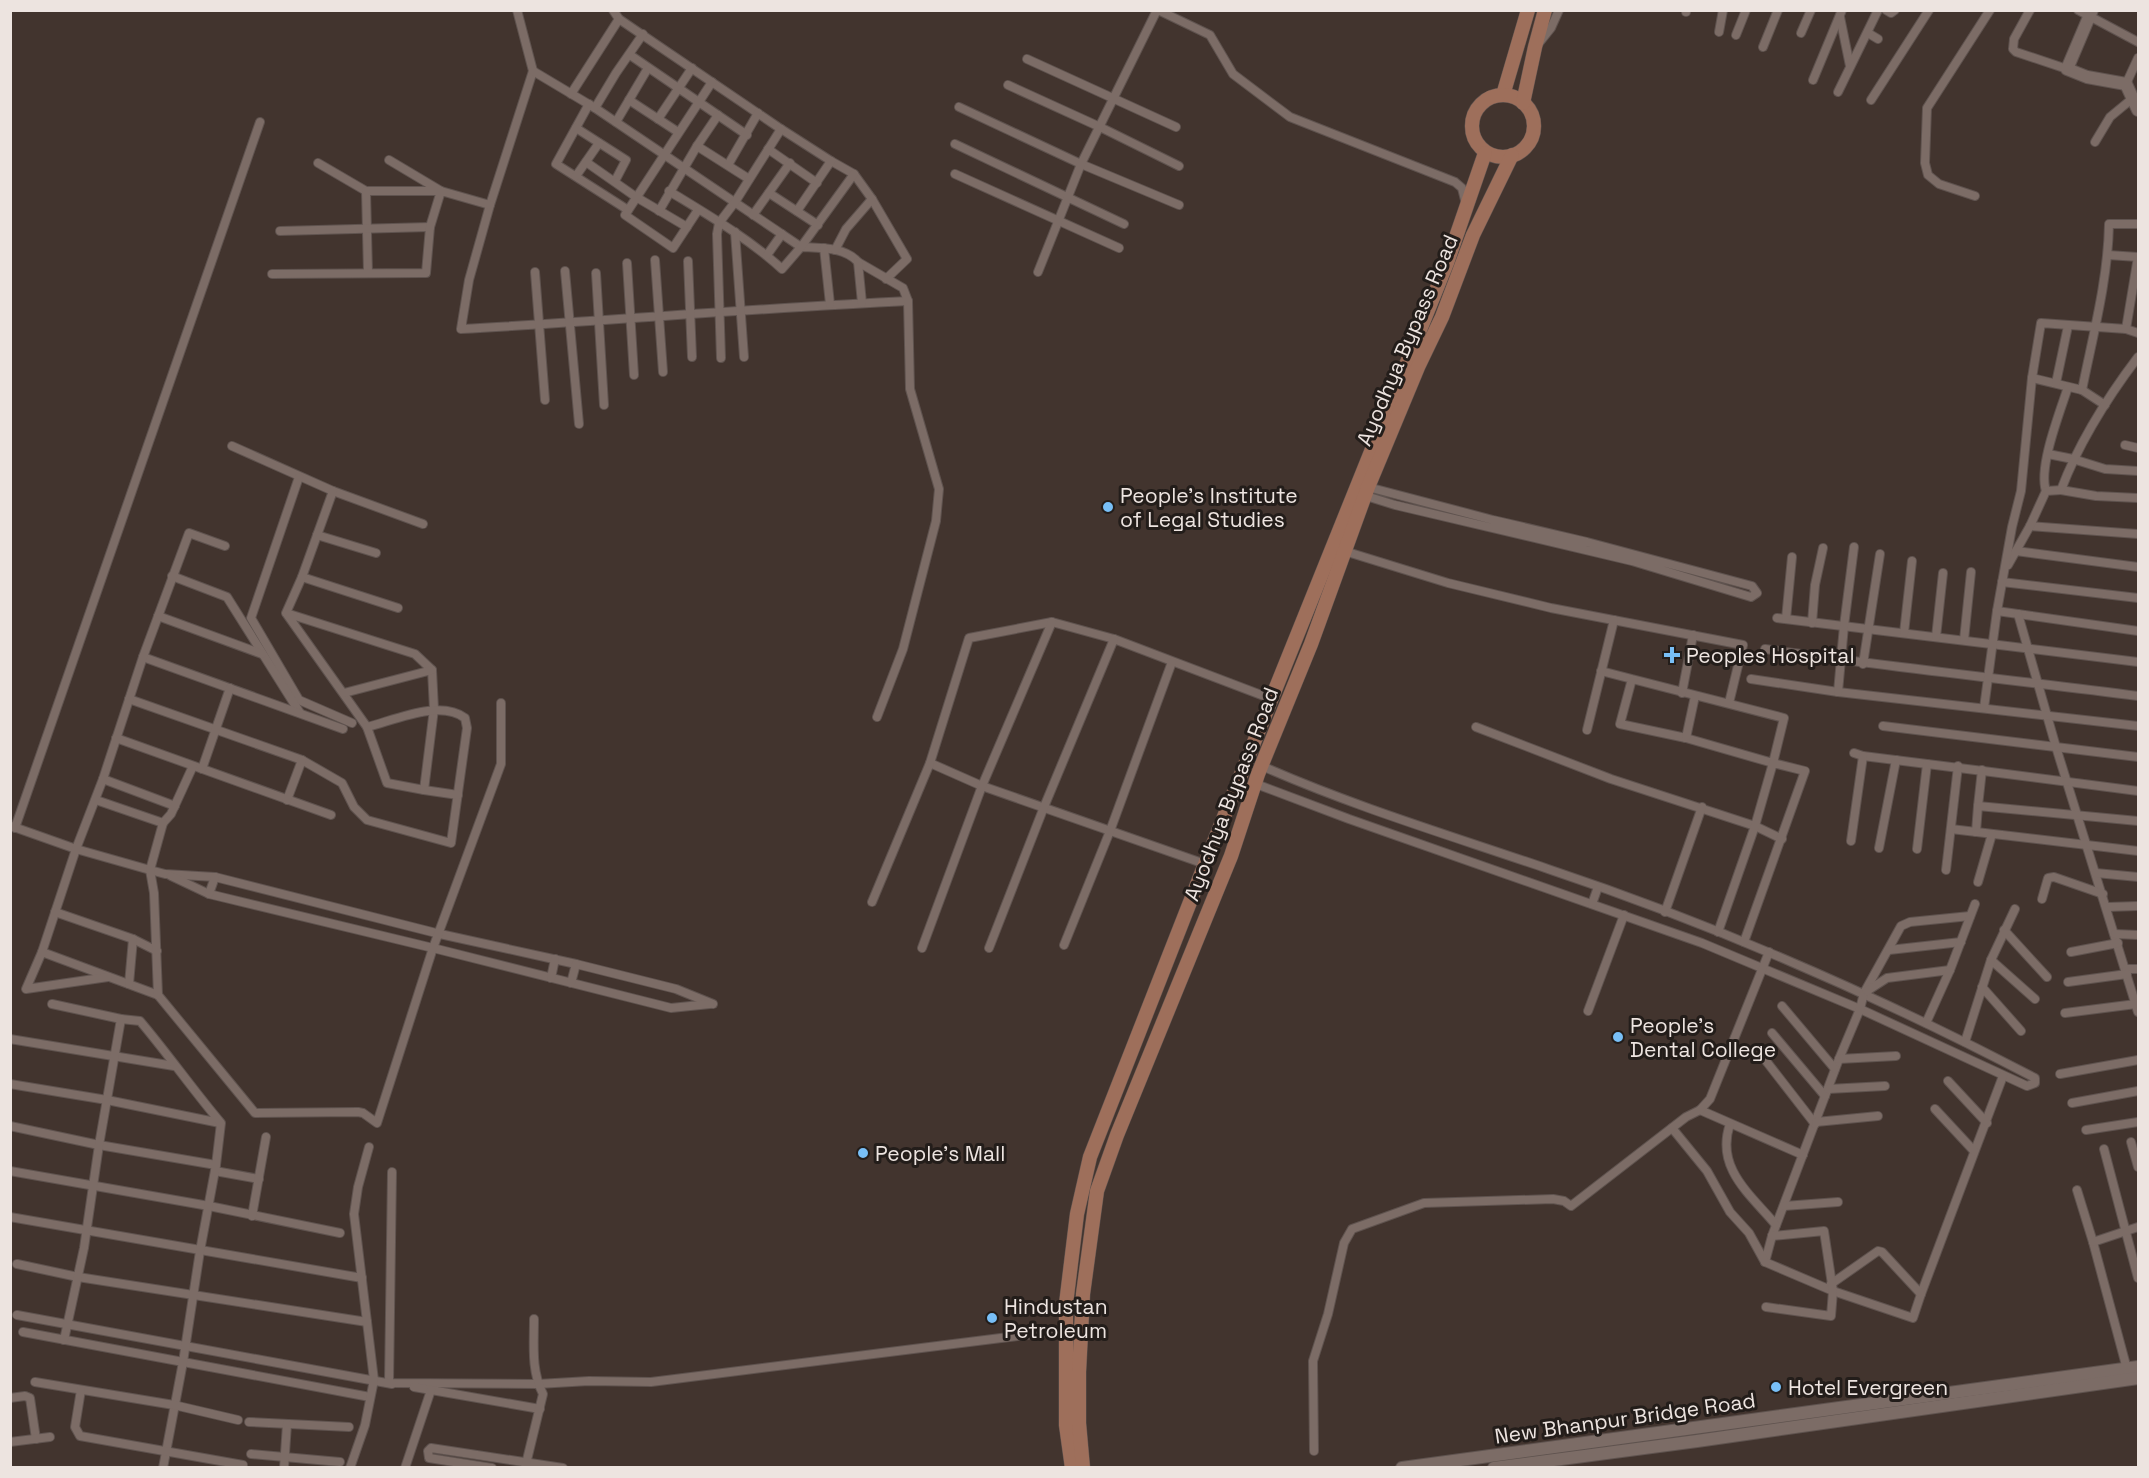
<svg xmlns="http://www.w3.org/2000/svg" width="2149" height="1478" viewBox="0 0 2149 1478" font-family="'Space Grotesk',sans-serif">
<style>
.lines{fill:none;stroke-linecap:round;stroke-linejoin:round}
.street-casing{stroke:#5f534f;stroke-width:10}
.secondary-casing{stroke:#5f534f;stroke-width:14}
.primary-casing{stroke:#5f534f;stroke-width:15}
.street{stroke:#7c6c66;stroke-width:8}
.secondary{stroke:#7c6c66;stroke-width:12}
.primary{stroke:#9e6f5b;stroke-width:14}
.poi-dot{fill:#78bff7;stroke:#231d1a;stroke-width:2}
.labels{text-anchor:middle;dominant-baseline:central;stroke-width:6;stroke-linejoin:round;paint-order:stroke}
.street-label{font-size:21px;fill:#ede4e0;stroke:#231d1a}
.poi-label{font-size:21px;fill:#ede4e0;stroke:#231d1a;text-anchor:start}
</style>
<rect width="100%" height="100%" fill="#42342e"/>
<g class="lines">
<g class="street-casing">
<g id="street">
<path d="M 517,10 L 533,71 L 490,205 L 469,280 L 461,329 C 610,321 759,308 908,301"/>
<path d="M 613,10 L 619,19 L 778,127 L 831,161 L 854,174 L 872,199 L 907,259 L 886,279"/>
<path d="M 1158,10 L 1210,35 L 1233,74 L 1290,117 L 1455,182 L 1462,188 L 1466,204"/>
<path d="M 1886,10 L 1891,13 L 1895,10"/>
<path d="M 2030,10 L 2014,39 L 2013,49 L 2016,52 L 2067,69"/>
<path d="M 2078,10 L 2138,42"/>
<path d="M 1686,12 L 1686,10"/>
<path d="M 1840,17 L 1850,66"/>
<path d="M 1719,32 L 1723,10"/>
<path d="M 1801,33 L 1811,10"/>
<path d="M 1868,33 L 1878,39"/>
<path d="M 1736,35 L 1746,10"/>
<path d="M 1539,43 L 1551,28 L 1559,10"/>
<path d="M 1763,47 L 1778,10"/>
<path d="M 630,55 L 747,135"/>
<path d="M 1027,59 L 1176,127"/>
<path d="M 533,71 L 595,108 L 801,247 C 820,248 845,247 858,262 L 903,288 L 908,301 L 910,389 L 939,489 L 936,521 L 920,583 L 903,649 L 877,717"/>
<path d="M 1813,80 L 1842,10"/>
<path d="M 2126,84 L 2138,58"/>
<path d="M 1008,85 L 1100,127 L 1179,166"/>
<path d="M 1838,92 L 1878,10"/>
<path d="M 571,94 L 619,19"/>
<path d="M 629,100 L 678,132"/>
<path d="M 1871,100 L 1929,10"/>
<path d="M 589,104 L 556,164 L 628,210"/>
<path d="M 959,107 L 1081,164 L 1179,205"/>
<path d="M 595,108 L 616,73 L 643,34"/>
<path d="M 658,119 L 692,68"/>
<path d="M 616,122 L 648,68"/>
<path d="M 576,128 L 626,160 L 615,181"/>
<path d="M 2095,142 L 2110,117 L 2133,98"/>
<path d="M 955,144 L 1124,224"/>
<path d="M 697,146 L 749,179"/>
<path d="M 768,149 L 817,183"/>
<path d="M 586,162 L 636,197 L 687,227"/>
<path d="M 318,163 L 366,191 L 441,191 L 389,160"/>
<path d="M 728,165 L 758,113"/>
<path d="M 955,174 L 1119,248"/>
<path d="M 576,176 L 599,143"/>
<path d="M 366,191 L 368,273"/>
<path d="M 669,191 C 708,215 748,238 782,269 L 801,247 L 854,174"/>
<path d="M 769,193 L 818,225"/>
<path d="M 1975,196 L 1939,184 L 1928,175 L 1925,163 L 1927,108 L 1990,10"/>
<path d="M 698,210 L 673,248 L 625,215 L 712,82"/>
<path d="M 659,211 L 697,146 L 718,115"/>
<path d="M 797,211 L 831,161"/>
<path d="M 753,215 L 790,163"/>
<path d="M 280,231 L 430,227"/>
<path d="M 735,232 L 744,357"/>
<path d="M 824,248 L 830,304"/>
<path d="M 835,250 L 846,229 L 872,199"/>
<path d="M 767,255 L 782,234"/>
<path d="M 2108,255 L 2138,257"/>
<path d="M 2138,257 L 2126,329 L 2138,333"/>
<path d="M 655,260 L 663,372"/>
<path d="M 688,261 L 692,357"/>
<path d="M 858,262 L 862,303"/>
<path d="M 627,263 L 634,375"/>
<path d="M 565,271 L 579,424"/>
<path d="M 535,272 L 545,400"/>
<path d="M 1038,272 L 1081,164 L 1157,10"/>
<path d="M 596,273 L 604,405"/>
<path d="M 272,274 L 426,273 L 430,227 L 441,191 L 490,205"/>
<path d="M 721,358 L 717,234 L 719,223 L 735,202 L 781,129"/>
<path d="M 2032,378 L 2082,390 L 2105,405"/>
<path d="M 2056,383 L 2068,326"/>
<path d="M 2082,390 C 2093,335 2108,280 2109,224 L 2138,224"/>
<path d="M 2125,445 L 2138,448"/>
<path d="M 232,446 L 333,491 L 423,524"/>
<path d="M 2048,454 L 2073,459 L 2105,469 L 2138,471"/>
<path d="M 299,477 L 251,618 L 299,700 L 352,723"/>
<path d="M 2061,490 L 2096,496 L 2138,498"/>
<path d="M 2046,491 C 2038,467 2060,412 2068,387"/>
<path d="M 1363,495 L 1395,505 L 1632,561 L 1751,597 L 1757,593 L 1752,586 L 1587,542 L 1493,520 L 1364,486"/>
<path d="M 2030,526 L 2138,534"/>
<path d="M 317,535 L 376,553"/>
<path d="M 1341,550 L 1448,583 L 1551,608 L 1743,645 L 1729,703"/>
<path d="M 2016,551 L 2138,567"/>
<path d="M 2008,565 L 2030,526 L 2046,491 L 2061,490 C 2079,442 2107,398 2138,357"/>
<path d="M 172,576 L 227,597 L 300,713"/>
<path d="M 302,577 L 398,608"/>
<path d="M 2002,582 L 2138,598"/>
<path d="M 1997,611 L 2138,631"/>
<path d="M 286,613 L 415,654 L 432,670 L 434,709 L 424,790 L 387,783 L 367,727 L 286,613 L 302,577 L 333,491"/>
<path d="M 2018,614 L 2056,747 L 2138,1012"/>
<path d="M 158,616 L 262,654"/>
<path d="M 1777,618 L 2138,662"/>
<path d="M 1786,619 L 1792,557"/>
<path d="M 1812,623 L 1815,585 L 1823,548"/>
<path d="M 1904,633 L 1912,561"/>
<path d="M 1936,637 L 1943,573"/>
<path d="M 1964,640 L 1971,572"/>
<path d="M 1765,649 C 1889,667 2014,680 2138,696"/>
<path d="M 143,657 L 343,729"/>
<path d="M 1863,664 L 1880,554"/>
<path d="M 1601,671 L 1632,679 L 1620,724 L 1686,738 L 1773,763 L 1784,718 L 1632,679"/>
<path d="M 1751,679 L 1838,692 L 2138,726"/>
<path d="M 1838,692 L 1844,626 L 1854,547"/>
<path d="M 344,693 L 432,670"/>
<path d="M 1682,693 L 1693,635"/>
<path d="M 129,699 L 302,760 L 342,783 L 354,807 L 367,820 L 451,843 L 467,728 L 465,718 C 440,699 395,720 367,727"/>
<path d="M 1984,708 L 1997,611 L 2012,527 L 2021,491 L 2032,378 L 2041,323 L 2126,329"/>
<path d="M 1883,726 L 2138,757"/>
<path d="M 1476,727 L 1611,779 L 1755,826 L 1782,839"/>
<path d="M 1587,730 L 1614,620"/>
<path d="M 116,738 L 331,815"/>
<path d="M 1686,738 L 1695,696"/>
<path d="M 1854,753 L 1863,756 C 1955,767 2046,779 2138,791"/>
<path d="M 930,763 L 982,786 L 1205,864"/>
<path d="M 202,769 L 230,688"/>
<path d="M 103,779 L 175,806"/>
<path d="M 1256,784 L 1349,819 L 1702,943 L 1860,1009 L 2027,1086 L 2035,1083 L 2035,1078 C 1878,996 1716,925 1548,869 C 1452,836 1355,807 1262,766"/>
<path d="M 424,790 L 458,795"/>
<path d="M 96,800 L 163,823 L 171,814 L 193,766"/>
<path d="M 287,800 L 302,760"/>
<path d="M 1978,806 L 1982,770"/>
<path d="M 11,826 L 76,849 L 150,870 L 165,874 L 215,877 L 440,934 L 576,964 L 676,989 L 713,1004"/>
<path d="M 15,828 L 260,122"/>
<path d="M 1951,829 L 2138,851"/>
<path d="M 1976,832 L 1978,806 L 2138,821"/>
<path d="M 1851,841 L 1863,756"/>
<path d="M 1879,848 L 1896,760"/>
<path d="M 1917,849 L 1927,764"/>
<path d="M 1946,870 L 1958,766"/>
<path d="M 2096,873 L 2138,877"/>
<path d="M 171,876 L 209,894 L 433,948 L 671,1008 L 710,1004"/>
<path d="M 1978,882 L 1992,834"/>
<path d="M 209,894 L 215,877"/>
<path d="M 2042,899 L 2048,878 L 2054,877 L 2103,894"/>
<path d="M 872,902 L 930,763 L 969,638 L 1052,622 L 1114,639 L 1272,699"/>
<path d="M 1592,904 L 1598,887"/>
<path d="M 2107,907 L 2138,906"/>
<path d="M 55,912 L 133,939 L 157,951"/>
<path d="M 1665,912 L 1702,807"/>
<path d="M 1970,916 L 1910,922 L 1901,926 L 1864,993 L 1860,1009 L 1839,1059 L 1772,1236 L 1765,1262 L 1833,1291 L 1913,1318 L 1921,1294 L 2003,1076"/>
<path d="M 2004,930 L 2047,977"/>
<path d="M 1718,932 L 1755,826 L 1773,763 L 1805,771 L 1744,942"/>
<path d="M 2115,934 L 2138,935"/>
<path d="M 1064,945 L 1110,831 L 1172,662"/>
<path d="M 922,948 L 982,786 L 1052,622"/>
<path d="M 989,948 L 1044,807 L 1114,639"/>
<path d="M 1889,950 L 1961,942"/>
<path d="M 42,952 L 158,995 L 255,1113 L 358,1112 L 363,1113 L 377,1123 L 433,948 L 501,764 L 501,703"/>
<path d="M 2071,952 L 2118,943"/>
<path d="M 1991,960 L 2035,999"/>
<path d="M 2126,969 L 2138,969"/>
<path d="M 108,977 L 26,989 L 42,952 L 76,849 L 103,779 L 143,657 L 189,533 L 225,546"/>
<path d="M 551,978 L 555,959"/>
<path d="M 2068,982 L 2127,974"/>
<path d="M 571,983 L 576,964"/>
<path d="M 129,984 L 133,939"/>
<path d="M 1982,987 L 2021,1031"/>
<path d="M 1867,991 L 1887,978 L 1950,970"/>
<path d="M 158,995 L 154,893 L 150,870 L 163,823"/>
<path d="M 52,1004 L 121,1019"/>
<path d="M 1782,1006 L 1835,1069"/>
<path d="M 1588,1011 L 1624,915"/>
<path d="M 2065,1013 L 2136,1004"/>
<path d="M 1926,1023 L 1950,970 L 1975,904"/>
<path d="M 1772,1033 L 1825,1096"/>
<path d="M 10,1039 L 174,1066"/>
<path d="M 1965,1042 L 1991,960 L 2015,909"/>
<path d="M 1763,1057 L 1815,1124"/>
<path d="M 1839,1059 L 1896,1056"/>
<path d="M 2060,1074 L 2138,1060"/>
<path d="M 1948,1081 L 1987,1123"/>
<path d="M 10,1084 L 107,1100 L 220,1123"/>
<path d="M 1828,1089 L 1885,1086"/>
<path d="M 2072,1103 L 2138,1091"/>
<path d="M 1935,1109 L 1974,1151"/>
<path d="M 1700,1110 L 1803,1155"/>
<path d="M 1816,1122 L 1878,1116"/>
<path d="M 1730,1124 C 1715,1168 1750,1194 1776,1225"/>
<path d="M 10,1126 L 99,1145 L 216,1165"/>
<path d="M 1672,1128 L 1707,1171 L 1730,1212 L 1749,1233 L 1765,1262"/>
<path d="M 2086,1130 L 2138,1122"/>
<path d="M 2131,1142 L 2138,1167"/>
<path d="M 2104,1149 L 2138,1278"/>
<path d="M 10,1171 L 209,1206 L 340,1233"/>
<path d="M 215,1171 L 259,1179"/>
<path d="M 392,1172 L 389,1383 L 538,1384 L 589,1381 L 651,1382 L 1065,1330"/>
<path d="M 2077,1190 L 2093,1242 L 2127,1369"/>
<path d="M 1784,1206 L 1838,1202"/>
<path d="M 252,1216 L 266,1137"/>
<path d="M 10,1217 L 362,1278"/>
<path d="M 2093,1242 L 2138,1227"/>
<path d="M 17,1264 L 78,1277 L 367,1322"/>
<path d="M 1831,1284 L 1878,1251 L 1882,1252 L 1921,1294"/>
<path d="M 1766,1307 L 1831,1316 L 1833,1291 L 1824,1231 L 1772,1236"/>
<path d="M 17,1315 L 392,1384"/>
<path d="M 23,1332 L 370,1397"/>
<path d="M 64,1340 L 84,1248 L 99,1145 L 121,1019 L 140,1021 C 168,1054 193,1090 221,1123 L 216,1165 L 200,1251 L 183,1362 L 163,1468"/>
<path d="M 35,1382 L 174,1405 L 238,1420"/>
<path d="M 414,1387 L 540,1409"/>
<path d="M 81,1390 L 75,1427 L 80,1436 L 243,1465"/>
<path d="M 10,1398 L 25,1396 L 30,1398 L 36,1439"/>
<path d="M 249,1422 L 349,1427"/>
<path d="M 10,1442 L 50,1437"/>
<path d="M 1314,1451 L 1313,1361 L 1328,1314 L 1344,1243 L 1352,1229 L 1424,1203 L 1553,1199 L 1564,1201 L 1571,1206 L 1686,1117 L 1700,1110 L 1710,1099 L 1769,952"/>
<path d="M 251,1454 L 340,1462"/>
<path d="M 284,1468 L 287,1424"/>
<path d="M 350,1468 L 365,1425 L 374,1380 L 354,1214 L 358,1187 L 369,1147"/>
<path d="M 405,1468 L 431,1390"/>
<path d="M 492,1468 L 429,1458 L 428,1451 L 431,1448 L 563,1468"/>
<path d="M 525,1468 L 543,1394 C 531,1371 534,1345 534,1319"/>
</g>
</g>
<g class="secondary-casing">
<g id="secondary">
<path d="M 2092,10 L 2067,69 L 2087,77 L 2126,84 L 2138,110"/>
<path d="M 1402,1468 L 2138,1367"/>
<path d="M 1494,1468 L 1697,1441 L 2138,1378"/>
</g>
</g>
<g class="primary-casing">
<g id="primary">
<path d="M 1503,95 L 1528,10"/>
<circle cx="1503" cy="126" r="31"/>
<path d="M 1523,103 L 1535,47 L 1545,10"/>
<path d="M 1072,1468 L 1066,1425 L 1066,1304 L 1077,1214 L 1090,1157 L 1205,864 L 1447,263 L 1485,153"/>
<path d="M 1083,1468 L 1079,1423 L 1079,1372 L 1083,1294 L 1097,1191 L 1117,1135 L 1231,856 L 1258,774 L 1311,644 L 1368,487 L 1418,367 L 1442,317 L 1473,235 L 1512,155"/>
</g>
</g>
<use href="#street" class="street"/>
<use href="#secondary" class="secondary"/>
<use href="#primary" class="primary"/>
</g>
<g class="poi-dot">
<circle cx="1108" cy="507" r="6"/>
<path d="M1669 646h6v6h6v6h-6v6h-6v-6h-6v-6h6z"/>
<circle cx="1618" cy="1037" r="6"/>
<circle cx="863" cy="1153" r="6"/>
<circle cx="992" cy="1318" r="6"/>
<circle cx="1776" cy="1387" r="6"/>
</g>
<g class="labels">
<g class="street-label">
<text transform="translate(1407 340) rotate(-67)">Ayodhya Bypass Road</text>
<text transform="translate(1231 794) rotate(-69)">Ayodhya Bypass Road</text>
<text transform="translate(1625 1418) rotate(-8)">New Bhanpur Bridge Road</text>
</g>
<g class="poi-label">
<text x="1120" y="495">People's Institute<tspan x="1120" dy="24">of Legal Studies</tspan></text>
<text x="1686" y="655">Peoples Hospital</text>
<text x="1630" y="1025">People's<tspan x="1630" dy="24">Dental College</tspan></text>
<text x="875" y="1153">People's Mall</text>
<text x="1004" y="1306">Hindustan<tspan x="1004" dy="24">Petroleum</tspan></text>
<text x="1788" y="1387">Hotel Evergreen</text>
</g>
</g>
<rect width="2149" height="1478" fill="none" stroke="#ede4e0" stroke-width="24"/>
</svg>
